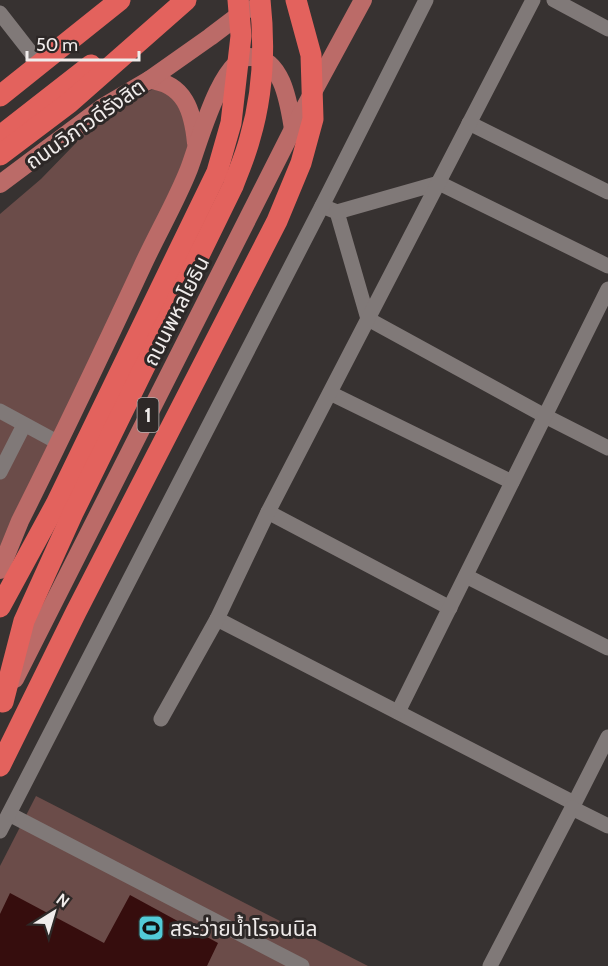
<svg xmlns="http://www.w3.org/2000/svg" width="608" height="966" viewBox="0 0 608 966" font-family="Cabin,'Noto Sans Thai',sans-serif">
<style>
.green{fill:#6b4c49}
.water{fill:#360d0d}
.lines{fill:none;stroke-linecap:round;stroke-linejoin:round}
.minor{stroke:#807978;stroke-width:15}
.major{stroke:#bb6b68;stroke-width:18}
.highway{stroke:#e3625d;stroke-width:21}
.labels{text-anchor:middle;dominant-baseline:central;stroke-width:6;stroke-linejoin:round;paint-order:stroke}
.shield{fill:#2d2827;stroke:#b6b1b0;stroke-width:1.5}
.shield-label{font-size:20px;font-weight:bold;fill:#f0eceb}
.street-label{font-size:21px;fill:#f0eceb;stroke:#2d2827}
.poi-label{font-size:21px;fill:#f0eceb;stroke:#2d2827;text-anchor:start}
</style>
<rect width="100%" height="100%" fill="#373231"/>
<g class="green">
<path d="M 163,86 L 192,115 L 191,157 L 0,552 L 0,214 L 41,179 L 74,145 L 103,107 Z"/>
<path d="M 36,796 L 368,966 L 0,966 L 0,866 Z"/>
</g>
<path class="water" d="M 10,893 L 104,943 L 130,895 L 218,943 L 207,966 L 0,966 L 0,914 Z"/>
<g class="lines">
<g class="minor">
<path d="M 554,0 L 608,29"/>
<path d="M 0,13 L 32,54"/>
<path d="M 469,123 L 608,192"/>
<path d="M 322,206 L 337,212 L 368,319 L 545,416 L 608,448"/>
<path d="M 337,212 L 439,183 L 608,266"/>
<path d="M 330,393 L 512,482"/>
<path d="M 0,411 L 59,443"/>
<path d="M 0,472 L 24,425"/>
<path d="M 268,512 L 450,608"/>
<path d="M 466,576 L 608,648"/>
<path d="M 217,619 L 574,803"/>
<path d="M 398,712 L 608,289"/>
<path d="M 161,719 L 217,619 L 268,512 L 533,0"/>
<path d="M 572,808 L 608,737"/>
<path d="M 9,814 L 302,966"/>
<path d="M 0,831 L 322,206 L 426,0"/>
<path d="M 490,966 L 572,808 L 608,826"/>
</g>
<g class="major">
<path d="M 149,80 C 185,83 193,112 196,143"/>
<path d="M 0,184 L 103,107 L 149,80 L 210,37 L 247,9"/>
<path d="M 0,570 L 20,521 C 62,437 102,353 142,267 C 157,234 176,202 189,169 C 198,146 221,57 250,57 C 283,57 289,105 293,129"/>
<path d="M 15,679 L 293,129 L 363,0"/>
</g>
<g class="highway">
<path d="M 0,96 L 120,0"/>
<path d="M 0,136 L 91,65"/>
<path d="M 0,155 L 69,103 L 186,0"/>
<path d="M 0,607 L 56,504 L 217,172 L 231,123 L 241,36 L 238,0"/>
<path d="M 3,702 L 24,621 L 73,513 L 233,186 C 239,170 246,154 250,138 C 263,94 265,45 260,0"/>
<path d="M 0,766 L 76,612 L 277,221 L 301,163 L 313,119 L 311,55 L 296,0"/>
</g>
</g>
<defs>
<g id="stadium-square" transform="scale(1.35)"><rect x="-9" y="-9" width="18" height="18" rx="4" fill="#52cbd8" stroke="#2d2827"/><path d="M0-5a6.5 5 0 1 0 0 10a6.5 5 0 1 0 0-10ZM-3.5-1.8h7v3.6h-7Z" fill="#111"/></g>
</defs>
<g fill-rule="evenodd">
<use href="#stadium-square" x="151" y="928"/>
</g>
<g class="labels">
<rect class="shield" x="137.5" y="398" width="21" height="34" rx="4.5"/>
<g class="shield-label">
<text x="148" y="415">1</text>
</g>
<g class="street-label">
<text transform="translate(85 124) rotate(-35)">ถนนวิภาวดีรังสิต</text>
<text transform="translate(176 311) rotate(-63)">ถนนพหลโยธิน</text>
</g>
<g class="poi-label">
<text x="170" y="928">สระว่ายน้ำโรจนนิล</text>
</g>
</g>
<g transform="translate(54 912) rotate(37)" stroke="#2d2827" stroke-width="4.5" paint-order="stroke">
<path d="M0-4.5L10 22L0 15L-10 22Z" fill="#f0eceb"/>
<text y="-9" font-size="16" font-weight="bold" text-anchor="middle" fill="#f0eceb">N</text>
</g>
<path d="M27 51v9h112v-9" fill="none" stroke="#f0eceb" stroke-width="3"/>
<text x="36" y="51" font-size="18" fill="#f0eceb" stroke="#2d2827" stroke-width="4.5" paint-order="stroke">50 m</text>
</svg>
